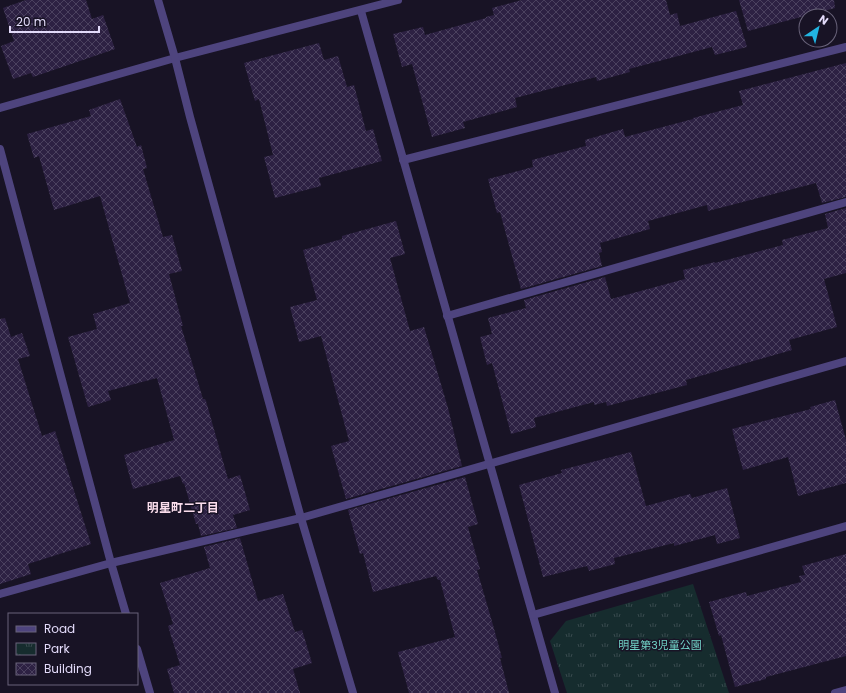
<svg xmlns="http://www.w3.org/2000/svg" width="846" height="693" viewBox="0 0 846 693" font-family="Poppins,'Noto Sans JP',sans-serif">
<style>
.park{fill:url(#park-tufts)}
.building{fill:url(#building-cross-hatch)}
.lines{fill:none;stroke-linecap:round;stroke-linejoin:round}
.minor{stroke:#4e447e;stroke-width:8}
.tertiary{stroke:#4e447e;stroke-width:8}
.labels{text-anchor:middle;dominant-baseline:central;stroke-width:3;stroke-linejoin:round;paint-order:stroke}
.park-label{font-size:11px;fill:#70d1c6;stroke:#181325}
.neighbourhood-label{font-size:12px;font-weight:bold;fill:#faddec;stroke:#181325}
</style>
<defs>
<pattern id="park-tufts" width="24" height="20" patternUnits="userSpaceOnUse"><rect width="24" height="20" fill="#162c2e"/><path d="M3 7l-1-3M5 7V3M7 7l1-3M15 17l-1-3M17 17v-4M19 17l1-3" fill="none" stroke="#384a4d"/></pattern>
<pattern id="building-cross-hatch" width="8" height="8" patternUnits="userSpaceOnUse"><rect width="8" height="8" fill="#2d2143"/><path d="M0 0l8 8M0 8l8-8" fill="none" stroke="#4b415f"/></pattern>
</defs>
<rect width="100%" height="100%" fill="#181325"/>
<path class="park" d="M 693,584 L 729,693 L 567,693 L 550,641 L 566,621 Z"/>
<g class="building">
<path d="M 26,0 L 86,0 L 92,19 L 103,15 L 115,49 L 33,77 L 31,73 L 13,79 L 1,46 L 14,41 L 3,8 Z"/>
<path d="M 522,0 L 666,0 L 670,15 L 677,13 L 680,26 L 736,11 L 747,47 L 715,55 L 712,47 L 629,69 L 630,72 L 597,81 L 596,77 L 515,98 L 517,107 L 463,122 L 465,128 L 432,137 L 412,64 L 402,67 L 393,34 L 423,27 L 425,35 L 486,18 L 486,17 L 494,15 L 492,8 Z"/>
<path d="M 739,0 L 834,0 L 835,8 L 748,31 Z"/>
<path d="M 319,43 L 324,60 L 338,56 L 347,87 L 354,85 L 366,131 L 373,129 L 382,161 L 319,178 L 321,186 L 275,198 L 264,157 L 273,155 L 259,99 L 255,101 L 244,63 Z"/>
<path d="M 846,63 L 846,197 L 822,203 L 816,183 L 708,211 L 707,205 L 648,221 L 650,229 L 600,243 L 602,252 L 599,253 L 602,266 L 521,289 L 500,212 L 497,213 L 488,179 L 533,167 L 532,160 L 586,146 L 585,140 L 623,129 L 625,137 L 693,119 L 693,118 L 743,105 L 739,91 Z"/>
<path d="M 120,99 L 137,147 L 141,145 L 147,168 L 143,169 L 163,237 L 172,235 L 182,271 L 169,274 L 183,326 L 181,326 L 203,399 L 205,399 L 206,401 L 228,479 L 240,475 L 250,510 L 233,515 L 237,528 L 201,536 L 198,524 L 196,524 L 184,483 L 183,484 L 180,476 L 133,489 L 124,455 L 174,440 L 157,378 L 108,391 L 111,400 L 88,407 L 68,337 L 97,329 L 93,314 L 130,303 L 100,196 L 54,210 L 39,156 L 34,158 L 27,134 L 91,116 L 89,110 Z"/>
<path d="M 846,208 L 846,273 L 824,279 L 837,327 L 789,340 L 792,350 L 686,380 L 687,385 L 607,406 L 606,402 L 594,405 L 594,402 L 534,418 L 536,427 L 511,434 L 492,363 L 487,365 L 480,337 L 492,334 L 488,318 L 526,308 L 524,300 L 605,277 L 611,299 L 685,279 L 683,270 L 715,262 L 715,263 L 783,245 L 782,240 L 828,228 L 825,214 Z"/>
<path d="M 396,221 L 405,254 L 390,258 L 410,331 L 424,327 L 448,408 L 462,466 L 346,499 L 331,446 L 349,441 L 321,336 L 299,342 L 290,307 L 317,300 L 303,250 L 342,239 L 342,236 Z"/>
<path d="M 5,318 L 11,337 L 22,333 L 30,356 L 18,359 L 42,436 L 55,431 L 91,544 L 28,564 L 31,574 L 0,584 L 0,319 Z"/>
<path d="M 835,400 L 846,440 L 846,483 L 798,496 L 788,457 L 743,470 L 732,429 L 811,409 L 810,407 Z"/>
<path d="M 631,452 L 646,506 L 690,494 L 692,498 L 727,488 L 740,538 L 717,544 L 715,535 L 674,546 L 674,543 L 614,558 L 615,564 L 589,571 L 587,566 L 543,577 L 519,485 L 562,473 L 561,470 Z"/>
<path d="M 465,477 L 478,524 L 468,527 L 480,569 L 477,570 L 493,625 L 502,658 L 500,658 L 509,693 L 409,693 L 398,652 L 455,637 L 440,580 L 438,580 L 436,576 L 373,592 L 363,553 L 360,554 L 348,510 Z"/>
<path d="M 240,538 L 258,601 L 283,594 L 295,632 L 302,630 L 312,663 L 293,669 L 300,693 L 174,693 L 167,669 L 180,665 L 168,626 L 173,624 L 160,583 L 210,568 L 204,547 Z"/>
<path d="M 846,554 L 846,656 L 766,677 L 766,679 L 735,687 L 721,635 L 719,636 L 709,602 L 746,592 L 747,596 L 801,582 L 799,576 L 805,575 L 802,566 Z"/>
</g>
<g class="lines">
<g class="minor">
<path d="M 361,11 L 555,693"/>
<path d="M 0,108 L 175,58 L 398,0"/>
<path d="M 0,149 L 111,563 L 126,614"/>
<path d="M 403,160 L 846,47"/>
<path d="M 447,316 L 846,202"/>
<path d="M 0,594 L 111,563 L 301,518 L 846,361"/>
<path d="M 533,615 L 846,526"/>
<path d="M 137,649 L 150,693"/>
<path d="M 835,693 L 846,690"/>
</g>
<path class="tertiary" d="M 158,0 L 175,58 L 190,117 L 301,518 L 353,693"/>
</g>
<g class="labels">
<g class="park-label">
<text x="660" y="645">明星第3児童公園</text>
</g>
<g class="neighbourhood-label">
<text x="183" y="507">明星町二丁目</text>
</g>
</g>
<rect x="8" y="613" width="130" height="72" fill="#181325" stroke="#69637a"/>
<rect x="16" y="626" width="20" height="6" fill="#4e447e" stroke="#69637a"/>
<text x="44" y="633" font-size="12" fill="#e3dbfa">Road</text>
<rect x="16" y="643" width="20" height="12" fill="url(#park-tufts)" stroke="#69637a"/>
<text x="44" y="653" font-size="12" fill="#e3dbfa">Park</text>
<rect x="16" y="663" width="20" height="12" fill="url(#building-cross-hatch)" stroke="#69637a"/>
<text x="44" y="673" font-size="12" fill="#e3dbfa">Building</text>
<g transform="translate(818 28) rotate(35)"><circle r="19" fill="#181325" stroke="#69637a"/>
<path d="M0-3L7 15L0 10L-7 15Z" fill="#21b4e1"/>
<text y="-6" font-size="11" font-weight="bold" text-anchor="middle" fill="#e3dbfa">N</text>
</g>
<path d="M10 26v6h89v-6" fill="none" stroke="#e3dbfa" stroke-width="2"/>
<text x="16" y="26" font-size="12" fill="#e3dbfa" stroke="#181325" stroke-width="3" paint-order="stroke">20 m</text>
</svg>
